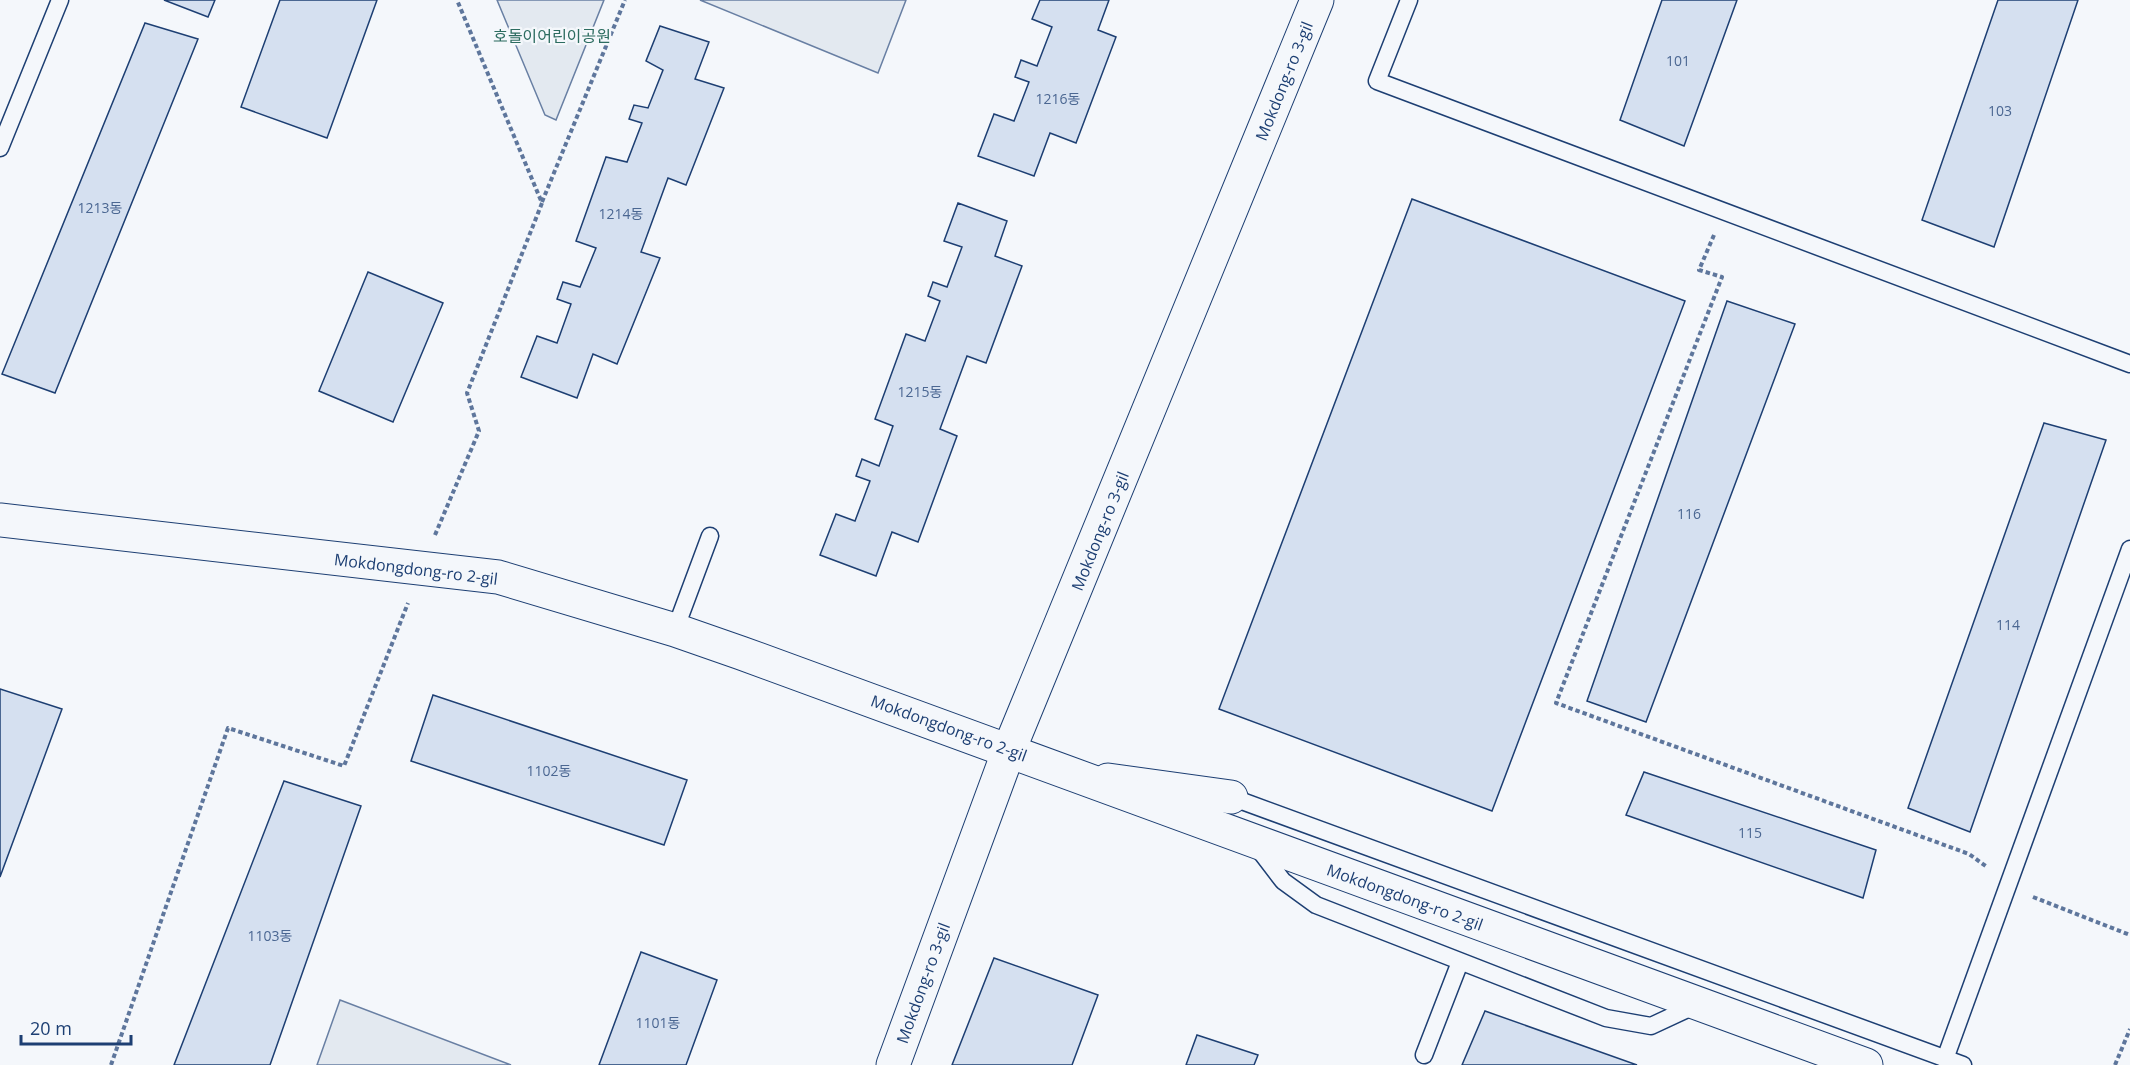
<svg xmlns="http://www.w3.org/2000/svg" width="2130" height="1065" viewBox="0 0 2130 1065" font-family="'Open Sans','Noto Sans KR',sans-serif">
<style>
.green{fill:#e3e9f0;stroke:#687fa3;stroke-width:1.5}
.building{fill:#d5e0f0;stroke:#1d3f73;stroke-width:1.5}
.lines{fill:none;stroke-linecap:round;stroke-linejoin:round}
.lane-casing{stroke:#1d3f73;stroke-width:19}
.street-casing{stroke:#1d3f73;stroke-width:35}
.secondary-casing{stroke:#1d3f73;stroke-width:35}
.path{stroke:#5e769c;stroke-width:4;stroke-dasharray:4.5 3;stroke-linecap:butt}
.lane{stroke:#f4f7fb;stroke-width:16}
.street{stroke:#f4f7fb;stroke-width:33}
.secondary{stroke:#f4f7fb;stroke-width:33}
.labels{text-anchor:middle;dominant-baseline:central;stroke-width:4.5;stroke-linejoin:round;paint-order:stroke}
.number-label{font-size:14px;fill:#4b6792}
.park-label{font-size:16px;fill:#2c6c60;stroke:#f4f7fb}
.street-label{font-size:16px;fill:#1d3f73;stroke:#f4f7fb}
</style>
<rect width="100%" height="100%" fill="#f4f7fb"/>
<g class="green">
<path d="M 497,0 L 604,0 L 556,120 L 545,115 Z"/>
<path d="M 700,0 L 906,0 L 878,73 Z"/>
<path d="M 340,1000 L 511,1065 L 317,1065 Z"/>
</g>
<g class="building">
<path d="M 164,0 L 215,0 L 208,17 Z"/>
<path d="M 280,0 L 377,0 L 327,138 L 241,107 Z"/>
<path d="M 1040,0 L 1109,0 L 1098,30 L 1116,37 L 1076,143 L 1050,133 L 1034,176 L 978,156 L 994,114 L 1014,121 L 1029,82 L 1015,77 L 1021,60 L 1037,66 L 1052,27 L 1032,19 Z"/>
<path d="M 1662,0 L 1737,0 L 1684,146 L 1620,120 Z"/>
<path d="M 1998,0 L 2078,0 L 1994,247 L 1922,220 Z"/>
<path d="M 145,23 L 198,39 L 55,393 L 2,374 Z"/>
<path d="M 660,26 L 709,42 L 695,79 L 724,88 L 686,185 L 668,178 L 641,252 L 660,258 L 617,364 L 593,354 L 577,398 L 521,377 L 537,336 L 557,343 L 571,304 L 557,299 L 563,282 L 580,287 L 596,248 L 576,241 L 606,157 L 627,162 L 642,123 L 629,119 L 634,105 L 648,108 L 663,70 L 646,61 Z"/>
<path d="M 1412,199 L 1685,301 L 1492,811 L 1219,709 Z"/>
<path d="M 958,203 L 1007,221 L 995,256 L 1022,266 L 986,363 L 967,356 L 940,429 L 957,436 L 918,542 L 892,532 L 876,576 L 820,555 L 836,514 L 855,521 L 870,481 L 856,476 L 862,459 L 879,466 L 893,426 L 875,419 L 906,334 L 925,341 L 940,301 L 928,296 L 933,282 L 947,287 L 962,247 L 944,241 Z"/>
<path d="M 368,272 L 443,303 L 393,422 L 319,391 Z"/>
<path d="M 1727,301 L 1795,324 L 1646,722 L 1587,701 Z"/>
<path d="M 2044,423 L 2106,440 L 1970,832 L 1908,808 Z"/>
<path d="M 0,689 L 62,709 L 0,877 Z"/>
<path d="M 433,695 L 687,780 L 664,845 L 411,761 Z"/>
<path d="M 1644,772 L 1876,850 L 1863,898 L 1626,815 Z"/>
<path d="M 284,781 L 361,806 L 270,1065 L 174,1065 Z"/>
<path d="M 641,952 L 717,980 L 686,1065 L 599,1065 Z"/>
<path d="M 994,958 L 1098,995 L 1072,1065 L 952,1065 Z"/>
<path d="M 1485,1011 L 1637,1065 L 1462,1065 Z"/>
<path d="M 1197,1035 L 1258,1055 L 1254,1065 L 1186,1065 Z"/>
</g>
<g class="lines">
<g class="lane-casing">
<g id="lane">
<path d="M 1409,0 L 1377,81 L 2130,364"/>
<path d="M 0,148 L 60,0"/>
<path d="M 675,630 L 710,536"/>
<path d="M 1231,797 L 1963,1065"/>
<path d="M 1257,847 L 1283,881 L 1316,905 L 1606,1018 L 1651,1026 L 1696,1005"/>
<path d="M 1424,1055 L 1460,962"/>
<path d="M 1945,1059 L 2130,549"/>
</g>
</g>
<g class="street-casing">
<path id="street" d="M 1108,780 L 1231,797"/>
</g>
<g class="secondary-casing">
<g id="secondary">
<path d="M 0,520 L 498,577 L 675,630 L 741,653 L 1866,1065"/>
<path d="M 893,1065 L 1009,750 L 1317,0"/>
</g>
</g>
<g class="path">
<path d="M 542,202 L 625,0"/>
<path d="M 1714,235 L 1699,270 L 1722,277 L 1556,703 L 1969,854 L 1987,867"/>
<path d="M 435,535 L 479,431 L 467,393 L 542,203 L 457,0"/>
<path d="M 2033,897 L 2130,935"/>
<path d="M 111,1065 L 228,728 L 344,766 L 408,603"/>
<path d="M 2115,1065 L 2130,1029"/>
</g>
<use href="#lane" class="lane"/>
<use href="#street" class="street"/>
<use href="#secondary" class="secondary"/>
</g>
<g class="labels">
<g class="number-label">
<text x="1678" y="60">101</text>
<text x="1058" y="98">1216동</text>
<text x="2000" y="110">103</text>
<text x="100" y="207">1213동</text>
<text x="621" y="213">1214동</text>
<text x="920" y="391">1215동</text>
<text x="1689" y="513">116</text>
<text x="2008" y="624">114</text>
<text x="549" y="770">1102동</text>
<text x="1750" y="832">115</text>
<text x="270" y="935">1103동</text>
<text x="658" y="1022">1101동</text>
</g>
<g class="park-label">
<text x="552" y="36">호돌이어린이공원</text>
</g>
<g class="street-label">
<text transform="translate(1284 81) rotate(-68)">Mokdong-ro 3-gil</text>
<text transform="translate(1100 531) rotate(-68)">Mokdong-ro 3-gil</text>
<text transform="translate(416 569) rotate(7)">Mokdongdong-ro 2-gil</text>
<text transform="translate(949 728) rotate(20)">Mokdongdong-ro 2-gil</text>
<text transform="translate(1405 897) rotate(20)">Mokdongdong-ro 2-gil</text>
<text transform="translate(923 983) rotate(-70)">Mokdong-ro 3-gil</text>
</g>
</g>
<path d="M21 1035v9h110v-9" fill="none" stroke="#1d3f73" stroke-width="3"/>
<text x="30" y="1035" font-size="18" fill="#1d3f73" stroke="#f4f7fb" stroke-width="4.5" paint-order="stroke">20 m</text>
</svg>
